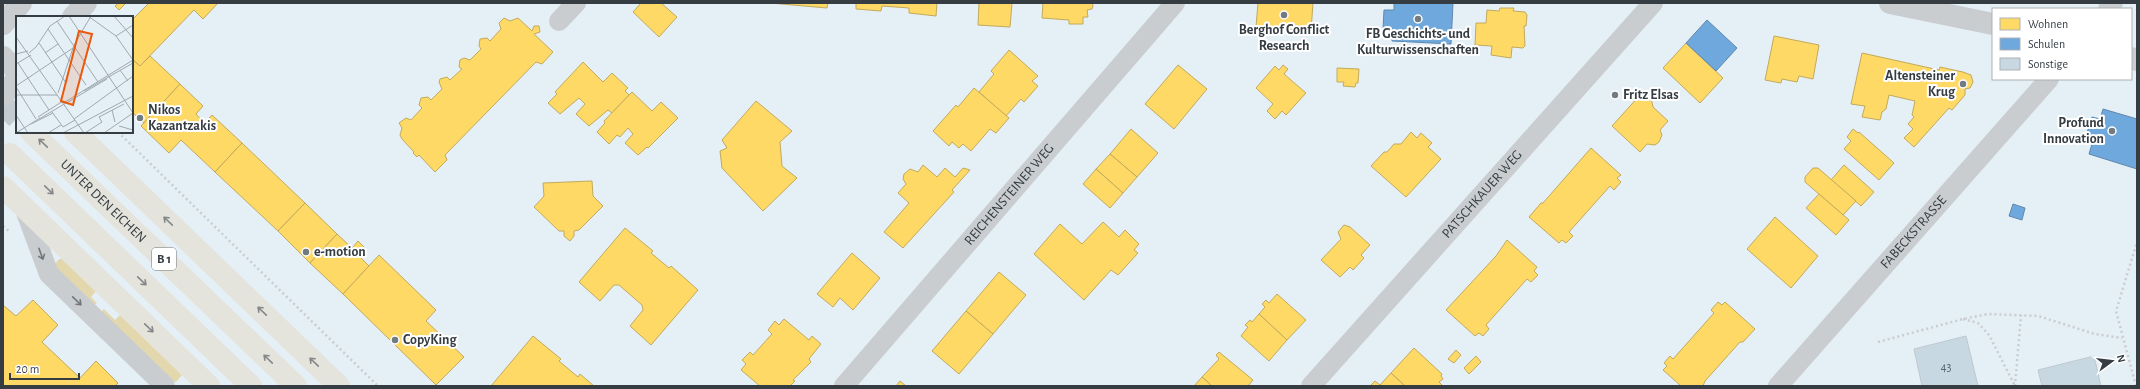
<svg xmlns="http://www.w3.org/2000/svg" width="2140" height="389" viewBox="0 0 2140 389" font-family="'Alegreya Sans',sans-serif">
<style>
.green{fill:#e3d8ad}
.homes{fill:#ffd966;stroke:#c2aa5c}
.schools{fill:#6fa8dc;stroke:#5e88ae}
.building{fill:#c7d8e3;stroke:#c0c8ce}
.lines{fill:none;stroke-linecap:round;stroke-linejoin:round}
.primary-tunnel{stroke:#c2cbd2;stroke-width:22;stroke-dasharray:22 11;stroke-linecap:butt}
.path{stroke:#cacdd0;stroke-width:2.5;stroke-dasharray:2 3;stroke-linecap:butt}
.street{stroke:#cacdd0;stroke-width:20}
.secondary{stroke:#cacdd0;stroke-width:22}
.primary{stroke:#e4e3dc;stroke-width:22}
.oneway{stroke:#848888}
.oneway2{stroke:#71777b}
.poi-dot{fill:#737b82;stroke:#fff;stroke-width:1.5}
.labels{text-anchor:middle;dominant-baseline:central;stroke-width:4;stroke-linejoin:round;paint-order:stroke}
.number-label{font-size:12px;fill:#5a646b}
.shield{fill:#fff;stroke:#72777b;stroke-width:1}
.shield-label{font-size:13px;font-weight:bold;fill:#353d43}
.poi-label{font-size:14px;font-weight:bold;fill:#353d43;stroke:#fff;text-anchor:start}
.street-label{font-size:14px;fill:#353d43;stroke:#fff}
.inset-road{fill:none;stroke:#9fa8ae;stroke-width:1}
.view{fill:#e8590c;fill-opacity:0.15;stroke:#e8590c;stroke-width:2}
.inset-edge{fill:none;stroke:#353d43;stroke-width:2}
</style>
<rect width="100%" height="100%" fill="#e5eff6"/>
<g class="green">
<path d="M 59,259 L 62,259 L 96,291 L 91,297 L 97,303 L 94,305 L 55,268 L 55,264 Z"/>
<path d="M 104,309 L 115,320 L 120,315 L 182,375 L 176,382 L 172,381 L 101,312 Z"/>
</g>
<g class="homes">
<path d="M 119,3 L 126,3 L 119,10 L 115,6 Z"/>
<path d="M 149,3 L 218,3 L 203,19 L 194,10 L 140,66 L 132,59 L 132,20 Z"/>
<path d="M 641,3 L 661,3 L 677,17 L 659,37 L 633,12 Z"/>
<path d="M 770,3 L 828,3 L 827,8 Z"/>
<path d="M 856,3 L 937,3 L 936,16 L 909,13 L 909,8 L 882,6 L 881,11 L 856,9 Z"/>
<path d="M 979,3 L 1012,3 L 1010,27 L 978,25 Z"/>
<path d="M 1043,3 L 1092,3 L 1093,6 L 1092,9 L 1087,10 L 1088,17 L 1083,17 L 1083,24 L 1069,24 L 1069,20 L 1042,18 Z"/>
<path d="M 1258,3 L 1313,3 L 1311,31 L 1256,27 Z"/>
<path d="M 1500,8 L 1514,8 L 1513,11 L 1525,12 L 1527,15 L 1526,26 L 1524,26 L 1525,46 L 1523,48 L 1512,47 L 1511,58 L 1491,55 L 1492,46 L 1475,45 L 1476,23 L 1486,23 L 1487,10 L 1499,11 Z"/>
<path d="M 504,18 L 510,21 L 518,18 L 532,31 L 534,26 L 539,26 L 540,32 L 534,34 L 553,52 L 542,64 L 536,62 L 445,155 L 447,160 L 435,172 L 419,155 L 417,157 L 413,153 L 414,152 L 402,139 L 400,135 L 402,128 L 399,123 L 406,118 L 411,120 L 422,108 L 419,105 L 421,98 L 428,97 L 431,100 L 442,89 L 439,82 L 440,79 L 447,77 L 450,80 L 462,69 L 459,67 L 460,60 L 464,58 L 470,60 L 481,49 L 479,46 L 480,39 L 487,38 L 490,41 L 501,29 L 499,23 Z"/>
<path d="M 1774,36 L 1819,45 L 1813,79 L 1799,76 L 1797,82 L 1782,79 L 1781,83 L 1765,80 Z"/>
<path d="M 1686,43 L 1723,78 L 1700,103 L 1663,68 Z"/>
<path d="M 1009,50 L 1038,76 L 1032,81 L 1038,86 L 1024,102 L 1021,99 L 1006,116 L 979,92 L 994,74 L 991,71 Z"/>
<path d="M 1862,53 L 1939,70 L 1940,67 L 1963,72 L 1971,75 L 1973,82 L 1970,88 L 1965,89 L 1965,95 L 1952,110 L 1949,108 L 1914,147 L 1904,138 L 1913,129 L 1908,124 L 1914,117 L 1912,115 L 1915,101 L 1889,95 L 1886,109 L 1882,112 L 1880,120 L 1862,117 L 1865,106 L 1851,104 Z"/>
<path d="M 150,56 L 180,84 L 144,123 L 132,112 L 132,59 L 140,66 Z"/>
<path d="M 583,62 L 603,82 L 612,73 L 628,88 L 625,91 L 629,95 L 612,113 L 608,110 L 589,126 L 576,114 L 585,104 L 579,98 L 560,114 L 548,103 L 557,94 L 555,92 Z"/>
<path d="M 1178,65 L 1207,89 L 1174,129 L 1145,104 Z"/>
<path d="M 1283,65 L 1288,69 L 1284,74 L 1306,93 L 1286,115 L 1282,111 L 1275,119 L 1267,111 L 1273,104 L 1256,88 L 1275,66 L 1279,70 Z"/>
<path d="M 1337,68 L 1359,69 L 1358,83 L 1356,83 L 1355,87 L 1343,86 L 1344,82 L 1337,82 Z"/>
<path d="M 180,84 L 203,106 L 196,114 L 204,123 L 212,115 L 242,143 L 215,172 L 181,140 L 169,153 L 141,126 Z"/>
<path d="M 974,88 L 1009,118 L 996,133 L 990,129 L 971,151 L 963,144 L 959,148 L 952,142 L 949,146 L 933,131 L 956,105 L 958,107 Z"/>
<path d="M 632,92 L 652,111 L 661,102 L 678,118 L 648,148 L 647,147 L 638,155 L 625,143 L 633,134 L 628,128 L 620,137 L 617,135 L 609,144 L 597,132 L 605,123 L 604,121 Z"/>
<path d="M 1640,95 L 1646,96 L 1652,102 L 1653,107 L 1668,121 L 1660,130 L 1662,135 L 1659,142 L 1655,145 L 1647,144 L 1640,152 L 1612,126 Z"/>
<path d="M 756,101 L 792,131 L 780,142 L 782,166 L 797,178 L 763,211 L 722,168 L 720,151 L 727,148 L 722,140 Z"/>
<path d="M 1131,129 L 1158,153 L 1137,177 L 1110,154 Z"/>
<path d="M 1853,129 L 1858,133 L 1859,132 L 1894,163 L 1879,180 L 1844,149 L 1851,141 L 1847,137 Z"/>
<path d="M 1411,132 L 1417,138 L 1421,133 L 1432,143 L 1428,147 L 1441,159 L 1406,197 L 1371,166 L 1384,152 L 1387,152 L 1394,144 L 1401,144 Z"/>
<path d="M 242,143 L 305,203 L 278,231 L 215,172 Z"/>
<path d="M 1591,148 L 1621,175 L 1617,178 L 1621,182 L 1614,190 L 1610,186 L 1569,232 L 1573,236 L 1566,243 L 1562,240 L 1559,243 L 1529,217 L 1541,203 L 1543,203 Z"/>
<path d="M 1110,154 L 1137,177 L 1123,193 L 1096,169 Z"/>
<path d="M 923,165 L 937,177 L 945,168 L 955,177 L 963,168 L 970,170 L 952,190 L 954,192 L 903,248 L 884,232 L 909,203 L 898,193 L 906,184 L 903,179 L 904,174 L 910,169 L 918,172 Z"/>
<path d="M 1844,165 L 1874,192 L 1861,206 L 1831,180 Z"/>
<path d="M 1813,168 L 1818,168 L 1856,201 L 1843,215 L 1805,182 L 1805,177 Z"/>
<path d="M 1096,169 L 1123,193 L 1110,208 L 1083,184 Z"/>
<path d="M 592,181 L 593,196 L 603,206 L 579,230 L 574,231 L 574,236 L 570,241 L 564,236 L 564,231 L 559,231 L 534,207 L 544,196 L 543,183 Z"/>
<path d="M 1819,194 L 1849,220 L 1836,235 L 1806,208 Z"/>
<path d="M 305,203 L 337,234 L 310,263 L 278,231 Z"/>
<path d="M 1775,217 L 1818,256 L 1791,288 L 1747,249 Z"/>
<path d="M 1103,222 L 1119,237 L 1125,230 L 1139,244 L 1134,250 L 1138,253 L 1118,275 L 1111,270 L 1084,300 L 1034,254 L 1060,224 L 1082,244 Z"/>
<path d="M 1344,225 L 1350,227 L 1370,245 L 1361,255 L 1364,258 L 1353,270 L 1350,267 L 1340,277 L 1321,260 L 1341,239 L 1338,232 Z"/>
<path d="M 625,228 L 653,251 L 651,253 L 669,268 L 671,266 L 698,290 L 651,345 L 630,326 L 643,310 L 642,305 L 619,285 L 614,285 L 600,301 L 579,282 Z"/>
<path d="M 337,234 L 352,248 L 358,241 L 364,247 L 357,254 L 369,266 L 343,294 L 310,263 Z"/>
<path d="M 1507,240 L 1537,267 L 1534,271 L 1538,275 L 1531,282 L 1527,279 L 1486,325 L 1489,329 L 1483,336 L 1479,333 L 1475,336 L 1446,310 L 1496,256 Z"/>
<path d="M 852,253 L 880,278 L 853,310 L 840,298 L 833,307 L 817,294 Z"/>
<path d="M 379,255 L 436,310 L 426,321 L 464,357 L 436,385 L 343,294 Z"/>
<path d="M 999,272 L 1026,295 L 993,334 L 966,311 Z"/>
<path d="M 1277,294 L 1306,320 L 1287,340 L 1259,314 L 1265,307 L 1262,304 L 1266,300 L 1269,303 Z"/>
<path d="M 33,300 L 58,325 L 42,342 L 80,378 L 96,361 L 118,383 L 115,386 L 3,386 L 3,305 L 16,316 Z"/>
<path d="M 1718,302 L 1722,305 L 1725,302 L 1755,329 L 1743,342 L 1740,342 L 1705,381 L 1703,386 L 1681,386 L 1663,370 L 1667,366 L 1664,363 L 1670,356 L 1673,359 L 1714,313 L 1711,310 Z"/>
<path d="M 966,311 L 993,334 L 959,374 L 932,351 Z"/>
<path d="M 1259,314 L 1287,340 L 1269,361 L 1241,336 L 1248,327 L 1245,325 L 1250,320 L 1252,322 Z"/>
<path d="M 784,319 L 809,340 L 812,336 L 821,344 L 809,359 L 811,362 L 793,380 L 795,381 L 790,386 L 760,386 L 741,370 L 746,364 L 742,360 L 750,352 L 753,355 L 772,334 L 768,330 L 775,321 L 779,325 Z"/>
<path d="M 533,336 L 561,359 L 559,361 L 578,377 L 580,374 L 594,386 L 491,386 Z"/>
<path d="M 1414,348 L 1442,374 L 1441,376 L 1443,379 L 1439,382 L 1443,386 L 1405,386 L 1391,373 Z"/>
<path d="M 1456,350 L 1461,355 L 1454,363 L 1448,359 Z"/>
<path d="M 1219,352 L 1253,380 L 1248,386 L 1212,386 L 1202,377 L 1219,359 L 1216,355 Z"/>
<path d="M 1476,356 L 1481,362 L 1469,374 L 1464,368 Z"/>
<path d="M 1391,373 L 1405,386 L 1370,386 L 1375,381 L 1380,385 Z"/>
<path d="M 1202,377 L 1212,386 L 1194,386 Z"/>
<path d="M 900,381 L 906,386 L 896,386 Z"/>
</g>
<g class="schools">
<path d="M 1394,3 L 1453,3 L 1451,44 L 1392,41 L 1392,29 L 1383,29 L 1384,10 L 1394,10 Z"/>
<path d="M 1707,20 L 1737,48 L 1716,71 L 1686,43 Z"/>
<path d="M 2103,109 L 2137,119 L 2137,169 L 2089,154 L 2092,144 L 2084,142 L 2092,117 L 2100,119 Z"/>
<path d="M 2013,204 L 2025,208 L 2022,220 L 2009,216 Z"/>
</g>
<g class="building">
<path d="M 1966,336 L 1978,386 L 1922,386 L 1914,349 Z"/>
<path d="M 2094,356 L 2101,386 L 2042,386 L 2038,370 Z"/>
</g>
<g class="lines">
<path class="primary-tunnel" d="M 3,105 L 17,118"/>
<g class="path">
<path d="M 118,132 L 378,386"/>
<path d="M 3,226 L 9,231"/>
<path d="M 1963,319 L 1978,323 L 1989,335 L 2015,386"/>
<path d="M 1878,342 L 1963,319 L 1988,314 L 2038,316 L 2095,334 L 2122,338"/>
<path d="M 2015,386 L 2021,315"/>
<path d="M 2136,386 L 2116,311 L 2137,242"/>
</g>
<g class="street">
<path d="M 2108,9 L 2113,3"/>
<path d="M 559,21 L 576,3"/>
<path d="M 24,207 L 49,274 L 165,386"/>
<path id="s1" d="M 844,386 L 1175,3"/>
<path id="s2" d="M 1311,386 L 1653,3"/>
<path id="s3" d="M 1778,386 L 2049,79"/>
</g>
<g class="secondary">
<path d="M 1890,3 L 1993,24"/>
<path d="M 73,17 L 86,3"/>
<path d="M 3,24 L 21,3"/>
<path d="M 3,57 L 17,71"/>
<path d="M 2131,58 L 2137,60"/>
<path d="M 3,95 L 17,79"/>
</g>
<g class="primary">
<path id="s4" d="M 31,132 L 296,386"/>
<path d="M 75,132 L 339,386"/>
<path d="M 10,154 L 251,386"/>
<path d="M 3,187 L 209,386"/>
</g>
</g>
<defs><path id="oneway-shaft" d="M-6 0H5M1.5-3L5.5 0L1.5 3" fill="none" stroke-width="1.6" stroke-linecap="round" stroke-linejoin="round"/></defs>
<g class="oneway">
<use href="#oneway-shaft" transform="translate(43 143) rotate(-136)"/>
<use href="#oneway-shaft" transform="translate(49 190) rotate(44)"/>
<use href="#oneway-shaft" transform="translate(168 221) rotate(-136)"/>
<use href="#oneway-shaft" transform="translate(142 281) rotate(44)"/>
<use href="#oneway-shaft" transform="translate(262 311) rotate(-136)"/>
<use href="#oneway-shaft" transform="translate(149 328) rotate(44)"/>
<use href="#oneway-shaft" transform="translate(268 359) rotate(-136)"/>
<use href="#oneway-shaft" transform="translate(314 362) rotate(-136)"/>
</g>
<g class="oneway2">
<use href="#oneway-shaft" transform="translate(41 254) rotate(70)"/>
<use href="#oneway-shaft" transform="translate(77 301) rotate(44)"/>
</g>
<g class="poi-dot">
<circle cx="1284" cy="15" r="4"/>
<circle cx="1418" cy="19" r="4"/>
<circle cx="1963" cy="84" r="4"/>
<circle cx="1615" cy="95" r="4"/>
<circle cx="140" cy="118" r="4"/>
<circle cx="2112" cy="131" r="4"/>
<circle cx="306" cy="252" r="4"/>
<circle cx="395" cy="340" r="4"/>
</g>
<g class="labels">
<g class="number-label">
<text x="1946" y="367">43</text>
</g>
<rect class="shield" x="152" y="248" width="24" height="22" rx="3"/>
<g class="shield-label">
<text x="164" y="259">B 1</text>
</g>
<g class="poi-label">
<text x="1284" y="30" text-anchor="middle">Berghof Conflict<tspan x="1284" dy="16">Research</tspan></text>
<text x="1418" y="34" text-anchor="middle">FB Geschichts- und<tspan x="1418" dy="16">Kulturwissenschaften</tspan></text>
<text x="1955" y="76" text-anchor="end">Altensteiner<tspan x="1955" dy="16">Krug</tspan></text>
<text x="1623" y="95">Fritz Elsas</text>
<text x="148" y="110">Nikos<tspan x="148" dy="16">Kazantzakis</tspan></text>
<text x="2104" y="123" text-anchor="end">Profund<tspan x="2104" dy="16">Innovation</tspan></text>
<text x="314" y="252">e-motion</text>
<text x="403" y="340">CopyKing</text>
</g>
<g class="street-label">
<text stroke="none"><textPath href="#s1" startOffset="253">REICHENSTEINER WEG</textPath></text>
<text stroke="none"><textPath href="#s2" startOffset="257">PATSCHKAUER WEG</textPath></text>
<text stroke="none"><textPath href="#s4" startOffset="100">UNTER DEN EICHEN</textPath></text>
<text stroke="none"><textPath href="#s3" startOffset="205">FABECKSTRASSE</textPath></text>
</g>
</g>
<g transform="translate(16 16)">
<rect width="117" height="117" fill="#e5eff6"/>
<path class="inset-road" d="M 53,0 L 117,97M 72,0 L 100,20 L 117,44M 98,0 L 117,22M 41,5 L 82,66M 32,13 L 70,69M 100,20 L 117,9M 0,21 L 68,117M 23,27 L 50,67M 13,37 L 20,31 L 34,10 L 49,0M 29,37 L 42,28M 0,38 L 12,35M 2,47 L 33,94M 0,48 L 15,39M 104,54 L 112,65M 0,70 L 57,32M 0,71 L 20,103M 68,75 L 117,47M 42,77 L 58,29 L 75,0M 0,79 L 41,79M 49,86 L 117,44M 52,86 L 91,63M 96,94 L 99,106M 36,96 L 47,111 L 59,104M 0,99 L 12,117M 22,101 L 47,85M 23,103 L 50,87M 58,103 L 117,60M 15,108 L 37,97M 103,110 L 117,114M 0,117 L 24,102M 32,117 L 45,109M 47,117 L 117,80M 69,117 L 86,106 L 83,101 L 108,88M 88,117 L 117,97"/>
<path class="view" d="M 63,15 L 76,18 L 57,89 L 45,85 Z"/>
<rect width="117" height="117" class="inset-edge"/>
</g>
<rect width="2140" height="389" fill="none" stroke="#353d43" stroke-width="8"/>
<rect x="1992" y="8" width="140" height="72" fill="#ffffff" stroke="#aeb1b4"/>
<rect x="2000" y="18" width="20" height="12" fill="#ffd966" stroke="#aeb1b4"/>
<text x="2028" y="28" font-size="12" fill="#353d43">Wohnen</text>
<rect x="2000" y="38" width="20" height="12" fill="#6fa8dc" stroke="#aeb1b4"/>
<text x="2028" y="48" font-size="12" fill="#353d43">Schulen</text>
<rect x="2000" y="58" width="20" height="12" fill="#c7d8e3" stroke="#aeb1b4"/>
<text x="2028" y="68" font-size="12" fill="#353d43">Sonstige</text>
<g transform="translate(2112 361) rotate(75)" stroke="#ffffff" stroke-width="3" paint-order="stroke">
<path d="M0-3L7 15L0 10L-7 15Z" fill="#353d43"/>
<text y="-6" font-size="11" font-weight="bold" text-anchor="middle" fill="#353d43">N</text>
</g>
<path d="M10 373v6h69v-6" fill="none" stroke="#353d43" stroke-width="2"/>
<text x="16" y="373" font-size="12" fill="#353d43" stroke="#ffffff" stroke-width="3" paint-order="stroke">20 m</text>
</svg>
